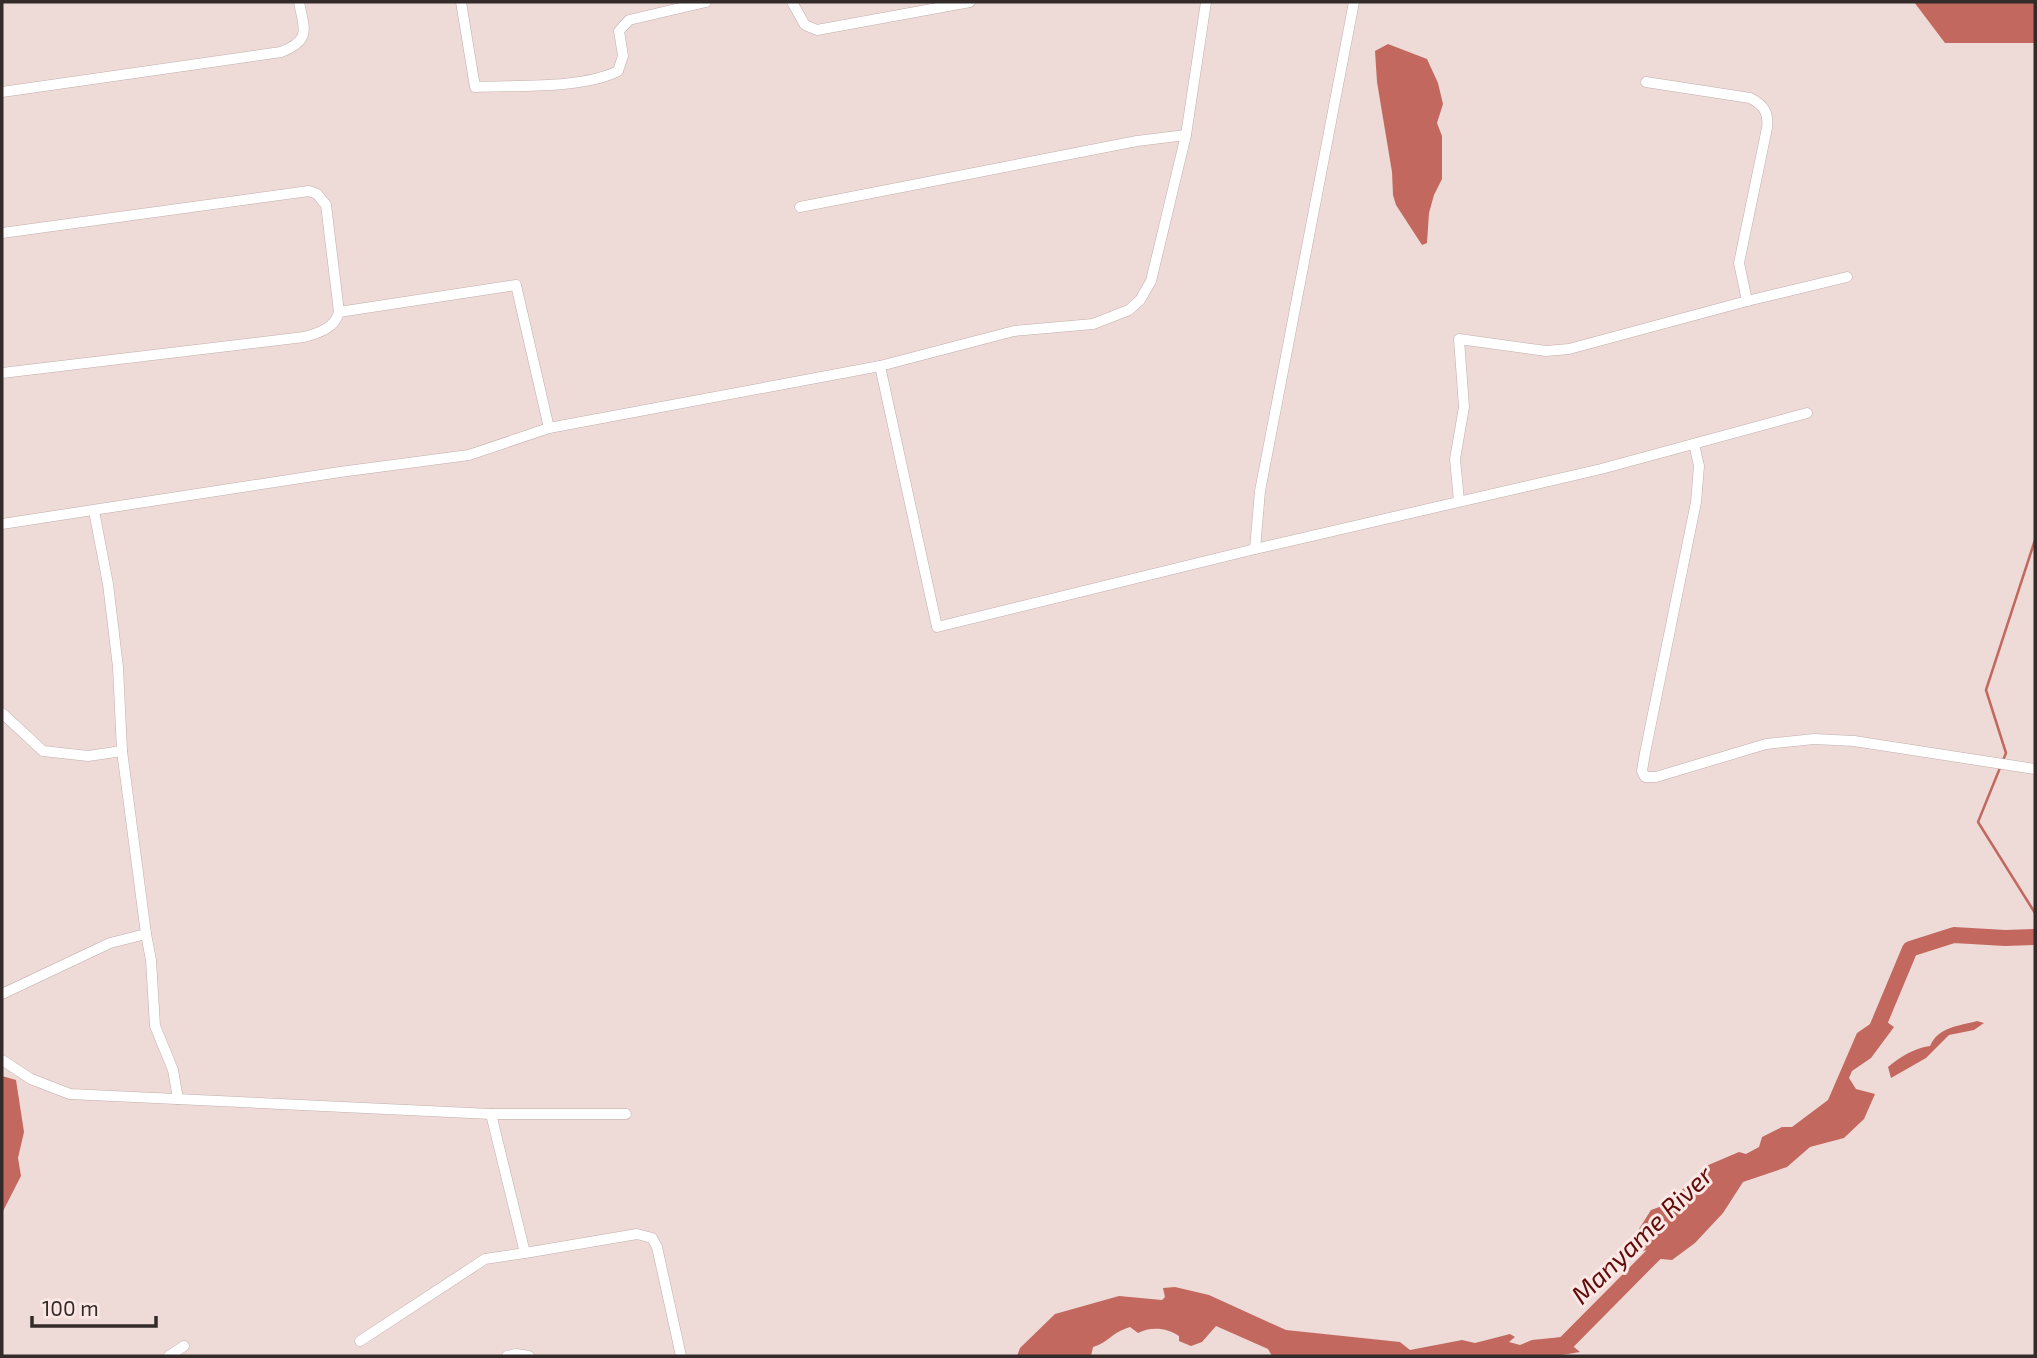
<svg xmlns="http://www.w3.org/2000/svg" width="2037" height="1358" viewBox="0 0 2037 1358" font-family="'Exo 2',sans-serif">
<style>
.water{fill:#c3685e}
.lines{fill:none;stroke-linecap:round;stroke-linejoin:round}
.stream{stroke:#c3685e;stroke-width:2.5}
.river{stroke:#c3685e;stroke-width:16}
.minor-casing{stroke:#c0aeab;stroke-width:11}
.minor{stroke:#fff;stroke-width:10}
.labels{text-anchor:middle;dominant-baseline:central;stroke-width:6;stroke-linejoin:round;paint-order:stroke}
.water-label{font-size:26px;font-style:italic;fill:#600a09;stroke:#fbe8e5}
</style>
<rect width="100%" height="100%" fill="#eedbd8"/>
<g class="water">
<path d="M 1914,2 L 2035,2 L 2035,43 L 1945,43 Z"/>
<path d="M 1388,44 L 1427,59 L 1438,83 L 1443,104 L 1437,123 L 1442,136 L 1442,179 L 1434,195 L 1429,213 L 1427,243 L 1422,245 L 1396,205 L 1393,195 L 1392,172 L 1377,82 L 1375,51 Z"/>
<path d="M 1876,1020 L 1887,1022 L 1894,1027 L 1871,1058 L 1852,1071 L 1849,1078 L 1856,1089 L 1875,1094 L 1864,1119 L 1844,1138 L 1810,1147 L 1787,1167 L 1743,1182 L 1723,1213 L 1695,1243 L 1672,1260 L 1661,1259 L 1649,1250 L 1642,1251 L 1638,1245 L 1639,1229 L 1651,1210 L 1662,1206 L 1684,1188 L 1689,1192 L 1690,1197 L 1696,1194 L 1706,1166 L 1739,1152 L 1746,1154 L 1759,1147 L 1762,1137 L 1782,1127 L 1792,1127 L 1828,1100 L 1857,1033 Z"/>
<path d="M 1977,1021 L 1984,1023 L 1974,1030 L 1949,1035 L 1926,1058 L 1891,1078 L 1888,1067 C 1900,1057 1914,1048 1930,1046 C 1938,1027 1959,1026 1977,1021 Z"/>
<path d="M 2,1076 L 16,1080 L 24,1132 L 18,1158 L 21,1176 L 2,1213 Z"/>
<path d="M 1175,1287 L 1209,1295 L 1286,1330 L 1400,1342 L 1410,1350 L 1462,1340 L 1475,1343 L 1510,1334 L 1515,1337 L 1509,1342 L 1520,1345 L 1532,1340 L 1562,1337 L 1580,1352 L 1556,1356 L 1272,1356 L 1268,1349 L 1216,1326 L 1202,1342 L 1191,1346 L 1179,1341 L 1179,1336 C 1168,1328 1151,1326 1138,1333 L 1130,1327 C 1110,1333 1110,1342 1093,1347 L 1091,1356 L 1017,1356 L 1020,1348 L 1055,1314 L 1119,1296 L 1162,1300 L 1165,1297 L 1163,1288 Z"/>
</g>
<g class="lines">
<path class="stream" d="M 2035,540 L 1986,690 L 2006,753 L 1978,822 L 2035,913"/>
<g class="river">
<path d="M 1870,1038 L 1877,1028 L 1910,949 L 1954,935 L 2005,938 L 2035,937"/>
<path d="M 1549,1347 L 1564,1345 L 1668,1240"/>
</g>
<g class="minor-casing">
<g id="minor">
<path d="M 461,2 L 475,87 C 516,85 582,89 618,71 L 623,56 L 619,31 L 629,20 L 706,2"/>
<path d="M 792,2 L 805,25 L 817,30 L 970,2"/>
<path d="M 1646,82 L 1750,98 C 1764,105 1769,113 1767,128 L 1739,263 L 1747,301"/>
<path d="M 2,92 L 281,52 C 312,40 304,29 299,2"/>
<path d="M 800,207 L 1137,141 L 1186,135"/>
<path d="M 2,233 L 309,191 L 317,194 L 326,205 L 339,312 C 335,328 319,333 304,337 L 2,373"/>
<path d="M 339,312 L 516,285 L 549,428"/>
<path d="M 880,366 L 937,627 L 1255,549 L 1601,469 L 1807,413"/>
<path d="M 1694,444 L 1699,466 L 1696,502 L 1645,753 L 1642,771 L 1645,777 L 1656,777 L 1766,744 L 1814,739 L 1854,741 L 2035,769"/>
<path d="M 1459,501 L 1455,459 L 1464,407 L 1459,339 L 1546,351 L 1569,349 L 1747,301 L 1847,277"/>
<path d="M 2,524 L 340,472 L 469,455 L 549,428 L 880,366 L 1014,331 L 1093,324 L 1129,310 L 1140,300 L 1151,281 L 1186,135 L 1206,2"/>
<path d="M 1255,549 L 1260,491 L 1354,2"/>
<path d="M 2,713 L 43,751 L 88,756 L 122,751"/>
<path d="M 146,934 L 151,960 L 155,1026 L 173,1070 L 178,1099"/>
<path d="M 2,994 L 110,943 L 146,934 L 122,751 L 118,667 L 108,584 L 94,511"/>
<path d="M 2,1060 L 31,1079 L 70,1094 L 491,1114 L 626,1114"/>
<path d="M 491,1114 L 525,1253 L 637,1234 L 652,1238 L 657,1247 L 681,1356"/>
<path d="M 360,1341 L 485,1259 L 525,1253"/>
<path d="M 169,1356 L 184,1346"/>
<path d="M 507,1356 L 516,1354 L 529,1356"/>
</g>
</g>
<use href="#minor" class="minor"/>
</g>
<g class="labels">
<g class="water-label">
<text transform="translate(1641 1234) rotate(-44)">Manyame River</text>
</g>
</g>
<rect width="2037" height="1358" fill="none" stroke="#322b2a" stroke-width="7"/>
<path d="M32 1316v10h124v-10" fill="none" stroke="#322b2a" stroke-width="3.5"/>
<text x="42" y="1316" font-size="21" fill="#322b2a" stroke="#fbe8e5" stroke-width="5" paint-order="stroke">100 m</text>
</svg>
